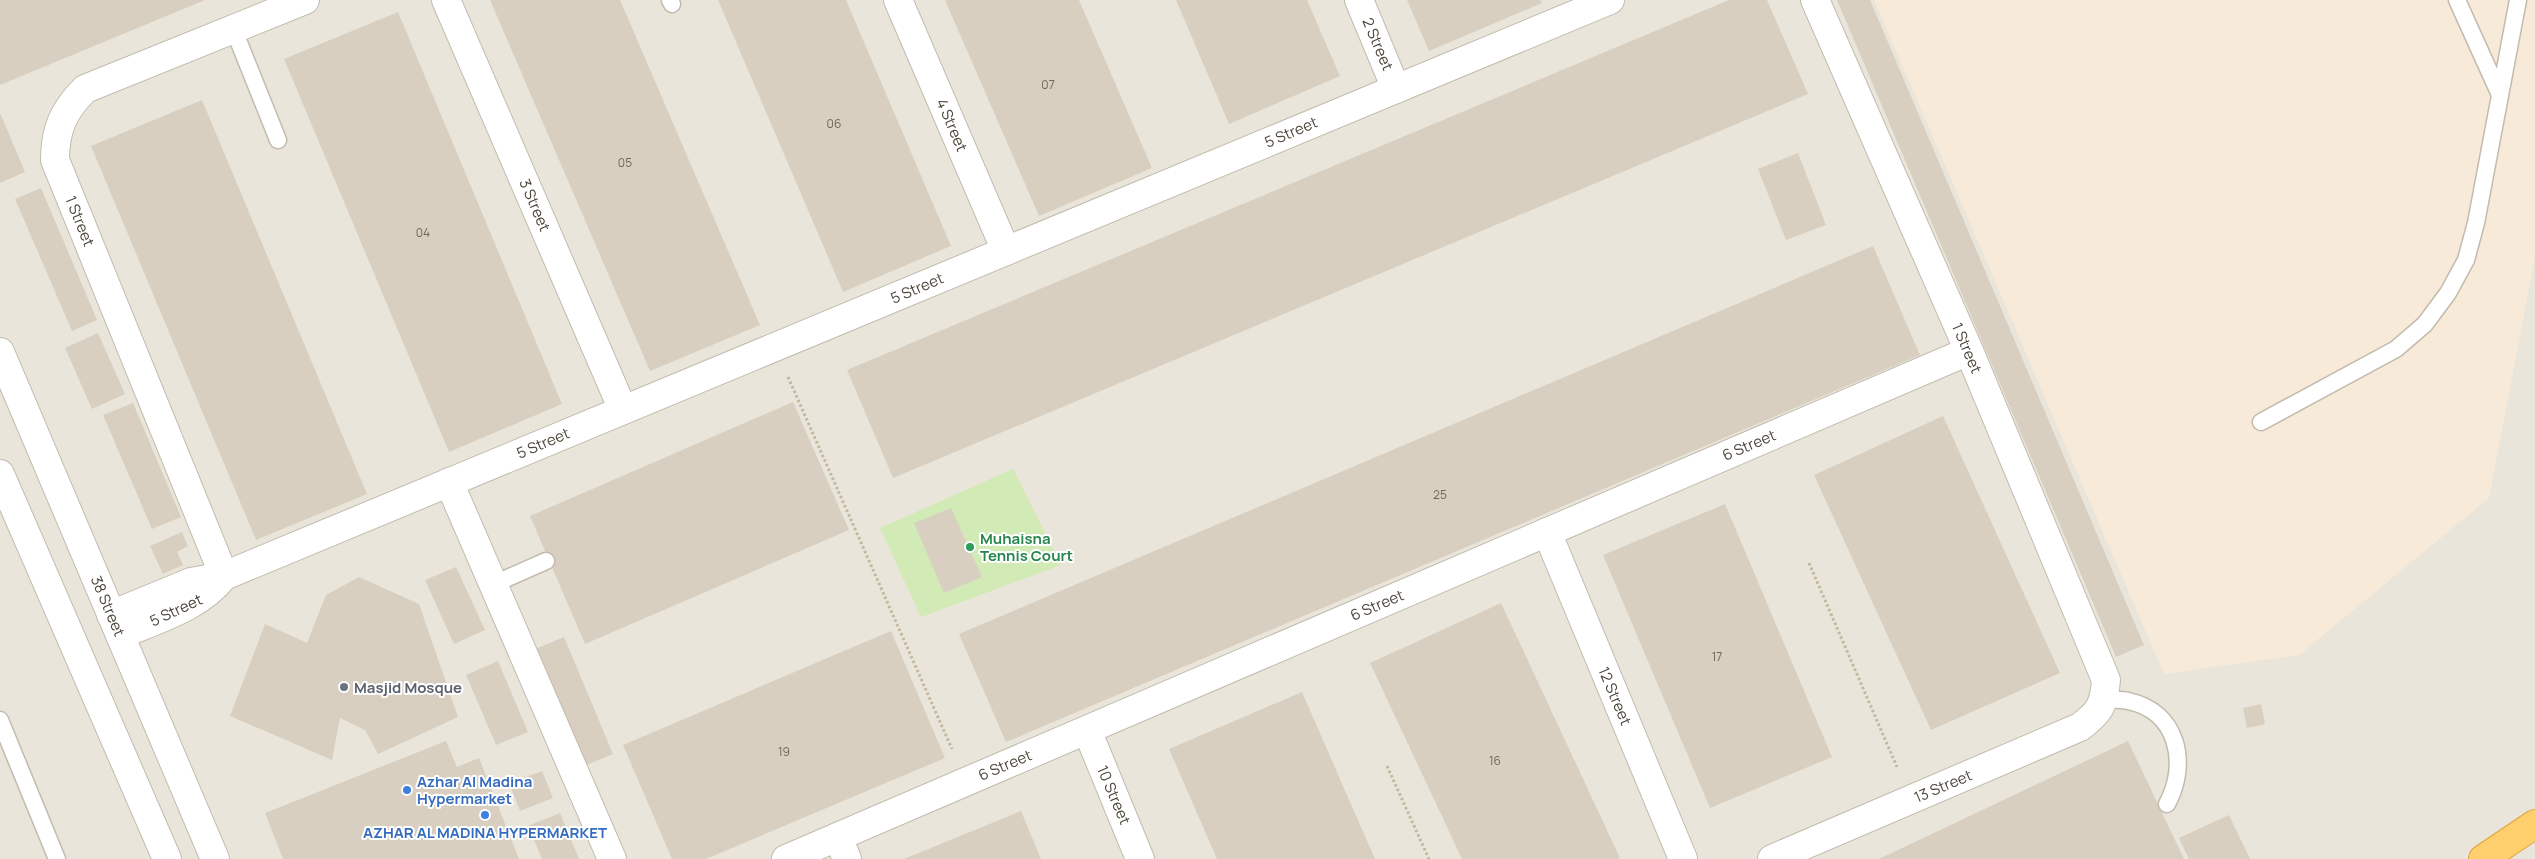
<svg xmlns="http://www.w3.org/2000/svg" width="2535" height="859" viewBox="0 0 2535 859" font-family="Manrope,sans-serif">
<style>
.residential{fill:#eae5da}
.commercial{fill:#f7ead8}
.green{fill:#d2eab5}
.building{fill:#d8cfc1}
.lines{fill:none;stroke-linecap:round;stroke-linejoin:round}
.service-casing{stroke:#c2bbae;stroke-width:19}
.minor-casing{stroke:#c2bbae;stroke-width:30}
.motorway-casing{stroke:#e0a43c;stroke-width:30}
.path{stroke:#c4b79f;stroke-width:3;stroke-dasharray:2.5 2.5;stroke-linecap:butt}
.service{stroke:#fff;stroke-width:16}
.minor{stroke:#fff;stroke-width:28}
.motorway{stroke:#ffcf6e;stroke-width:28}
.leisure-dot{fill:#2e9e5b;stroke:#fff;stroke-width:2}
.worship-dot{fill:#6b7280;stroke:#fff;stroke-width:2}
.shop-dot{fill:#3f7fe0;stroke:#fff;stroke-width:2}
.labels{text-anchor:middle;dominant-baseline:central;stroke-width:4;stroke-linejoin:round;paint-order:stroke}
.number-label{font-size:12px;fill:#6e675b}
.street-label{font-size:15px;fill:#4b4439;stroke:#fff}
.leisure-label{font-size:15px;font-weight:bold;fill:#27864d;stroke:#fff;text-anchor:start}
.worship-label{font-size:15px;font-weight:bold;fill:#5b616d;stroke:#fff;text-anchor:start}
.shop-label{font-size:15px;font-weight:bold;fill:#366cbe;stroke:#fff;text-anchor:start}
</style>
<rect width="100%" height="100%" fill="#f6f3ec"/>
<rect class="residential" x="0" y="0" width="2535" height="859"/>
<path class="commercial" d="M 1874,0 L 2535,0 L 2535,257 L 2489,498 L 2299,655 L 2164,674 Z"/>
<path class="green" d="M 1013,469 L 1061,565 L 921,617 L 880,528 Z"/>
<g class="building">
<path d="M 0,0 L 205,0 L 0,85 Z"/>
<path d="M 490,0 L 620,0 L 760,325 L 650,371 Z"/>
<path d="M 718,0 L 846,0 L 951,246 L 843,292 Z"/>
<path d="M 945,0 L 1079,0 L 1152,168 L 1039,216 Z"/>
<path d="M 1176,0 L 1307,0 L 1340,76 L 1229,124 Z"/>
<path d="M 1407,0 L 1540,0 L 1542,3 L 1429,51 Z"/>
<path d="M 1729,0 L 1767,0 L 1808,94 L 893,478 L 847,370 Z"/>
<path d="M 1837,0 L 1870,0 L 2144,645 L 2116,657 Z"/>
<path d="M 398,12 L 562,404 L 449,452 L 284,59 Z"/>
<path d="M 202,100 L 367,494 L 256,540 L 91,146 Z"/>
<path d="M 0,113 L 25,172 L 0,183 Z"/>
<path d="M 1798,153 L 1826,225 L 1786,240 L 1758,169 Z"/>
<path d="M 41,188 L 97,320 L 72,331 L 15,199 Z"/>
<path d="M 1873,246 L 1920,355 L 1006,742 L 959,634 Z"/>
<path d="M 98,333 L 125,394 L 92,409 L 65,348 Z"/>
<path d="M 793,402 L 849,530 L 585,644 L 530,516 Z"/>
<path d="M 133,403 L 181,517 L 152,529 L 103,415 Z"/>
<path d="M 1943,416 L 2060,673 L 1931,730 L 1814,475 Z"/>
<path d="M 1725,504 L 1832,757 L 1710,808 L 1603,555 Z"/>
<path d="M 951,508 L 982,577 L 944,593 L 914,523 Z"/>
<path d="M 182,532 L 188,546 L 177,552 L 183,565 L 163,574 L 150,546 Z"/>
<path d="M 456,567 L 485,630 L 454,644 L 425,580 Z"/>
<path d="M 359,577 L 419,604 L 458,717 L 378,754 L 365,730 L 340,718 L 332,760 L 230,716 L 265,624 L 307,643 L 326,595 Z"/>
<path d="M 1501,603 L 1620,858 L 1618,859 L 1462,859 L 1370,663 Z"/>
<path d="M 891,631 L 945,758 L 706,859 L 672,859 L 623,745 Z"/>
<path d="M 564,637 L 613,754 L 584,766 L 535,649 Z"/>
<path d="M 498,661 L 528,732 L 496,745 L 466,675 Z"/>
<path d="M 1302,692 L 1375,859 L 1217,859 L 1169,749 Z"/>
<path d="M 2261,704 L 2265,724 L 2247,728 L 2243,708 Z"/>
<path d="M 446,741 L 457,767 L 479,758 L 519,859 L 283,859 L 265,813 Z"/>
<path d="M 2128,741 L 2184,859 L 1879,859 Z"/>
<path d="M 542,771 L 553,798 L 520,811 L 509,783 Z"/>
<path d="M 1021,811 L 1041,859 L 904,859 Z"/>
<path d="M 560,813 L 579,859 L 542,859 L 528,826 Z"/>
<path d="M 2229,815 L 2250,859 L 2189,859 L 2179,838 Z"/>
</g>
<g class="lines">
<g class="service-casing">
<g id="service">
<path d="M 670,0 L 672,4"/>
<path d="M 2457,0 L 2500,95"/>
<path d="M 234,30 L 278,140"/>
<path d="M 2261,422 L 2396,349 L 2425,324 L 2448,293 L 2466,260 L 2476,223 L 2518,0"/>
<path d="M 494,584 L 546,561"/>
<path d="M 2105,700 C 2112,700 2121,699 2128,701 C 2178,711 2189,764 2167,804"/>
<path d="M 0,720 L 57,859"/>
</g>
</g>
<g class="minor-casing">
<g id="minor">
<path d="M 446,0 L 623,410"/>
<path d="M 898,0 L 1006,251"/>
<path d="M 1359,0 L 1396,89"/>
<path d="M 0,352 L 215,859"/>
<path d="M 0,474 L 167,859"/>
<path d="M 449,482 L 612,859"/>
<path d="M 1547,532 L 1683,859"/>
<path d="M 224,576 L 55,160 C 55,130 63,111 85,89 L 305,0"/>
<path d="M 111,615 L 191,582 L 224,576 L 1610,0"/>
<path d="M 120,635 C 157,619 199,608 224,576"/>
<path d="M 1087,730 L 1140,859"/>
<path d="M 838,837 L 847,859"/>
<path d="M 786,859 L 1969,351"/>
<path d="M 1772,859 L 2080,727 C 2100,712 2104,705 2106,680 L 1969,351 L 1815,0"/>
</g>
</g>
<g class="motorway-casing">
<path id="motorway" d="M 2483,859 L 2535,824"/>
</g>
<g class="path">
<path d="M 788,377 L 952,749"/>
<path d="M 1809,563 L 1897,767"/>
<path d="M 1387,766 L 1429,859"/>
</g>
<use href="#service" class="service"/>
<use href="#minor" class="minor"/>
<use href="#motorway" class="motorway"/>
</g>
<circle class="leisure-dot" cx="970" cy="547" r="5"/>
<circle class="worship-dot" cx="344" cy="687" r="5"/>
<g class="shop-dot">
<circle cx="407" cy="790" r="5"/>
<circle cx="485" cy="815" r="5"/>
</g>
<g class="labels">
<g class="number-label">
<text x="1048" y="84">07</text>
<text x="834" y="123">06</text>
<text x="625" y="162">05</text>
<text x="423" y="232">04</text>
<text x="1440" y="494">25</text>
<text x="1717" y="656">17</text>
<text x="784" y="751">19</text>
<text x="1495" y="760">16</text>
</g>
<g class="street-label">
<text transform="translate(1378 44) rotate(67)">2 Street</text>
<text transform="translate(952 125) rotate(67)">4 Street</text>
<text transform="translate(1291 132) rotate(-23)">5 Street</text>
<text transform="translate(535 205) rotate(67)">3 Street</text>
<text transform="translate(80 221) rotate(68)">1 Street</text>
<text transform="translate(917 288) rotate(-23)">5 Street</text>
<text transform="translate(1967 348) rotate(67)">1 Street</text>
<text transform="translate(543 443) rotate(-23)">5 Street</text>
<text transform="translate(1749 445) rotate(-23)">6 Street</text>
<text transform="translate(1377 605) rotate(-23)">6 Street</text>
<text transform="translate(108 606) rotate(67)">38 Street</text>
<text transform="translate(176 610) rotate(-25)">5 Street</text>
<text transform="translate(1615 696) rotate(67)">12 Street</text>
<text transform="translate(1005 765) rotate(-23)">6 Street</text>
<text transform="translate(1943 786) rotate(-23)">13 Street</text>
<text transform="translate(1114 795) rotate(67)">10 Street</text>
</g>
<g class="leisure-label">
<text x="980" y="538">Muhaisna<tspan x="980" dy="17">Tennis Court</tspan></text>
</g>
<g class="worship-label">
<text x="354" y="687">Masjid Mosque</text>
</g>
<g class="shop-label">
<text x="417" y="781">Azhar Al Madina<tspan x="417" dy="17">Hypermarket</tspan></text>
<text x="485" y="832" text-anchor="middle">AZHAR AL MADINA HYPERMARKET</text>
</g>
</g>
</svg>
